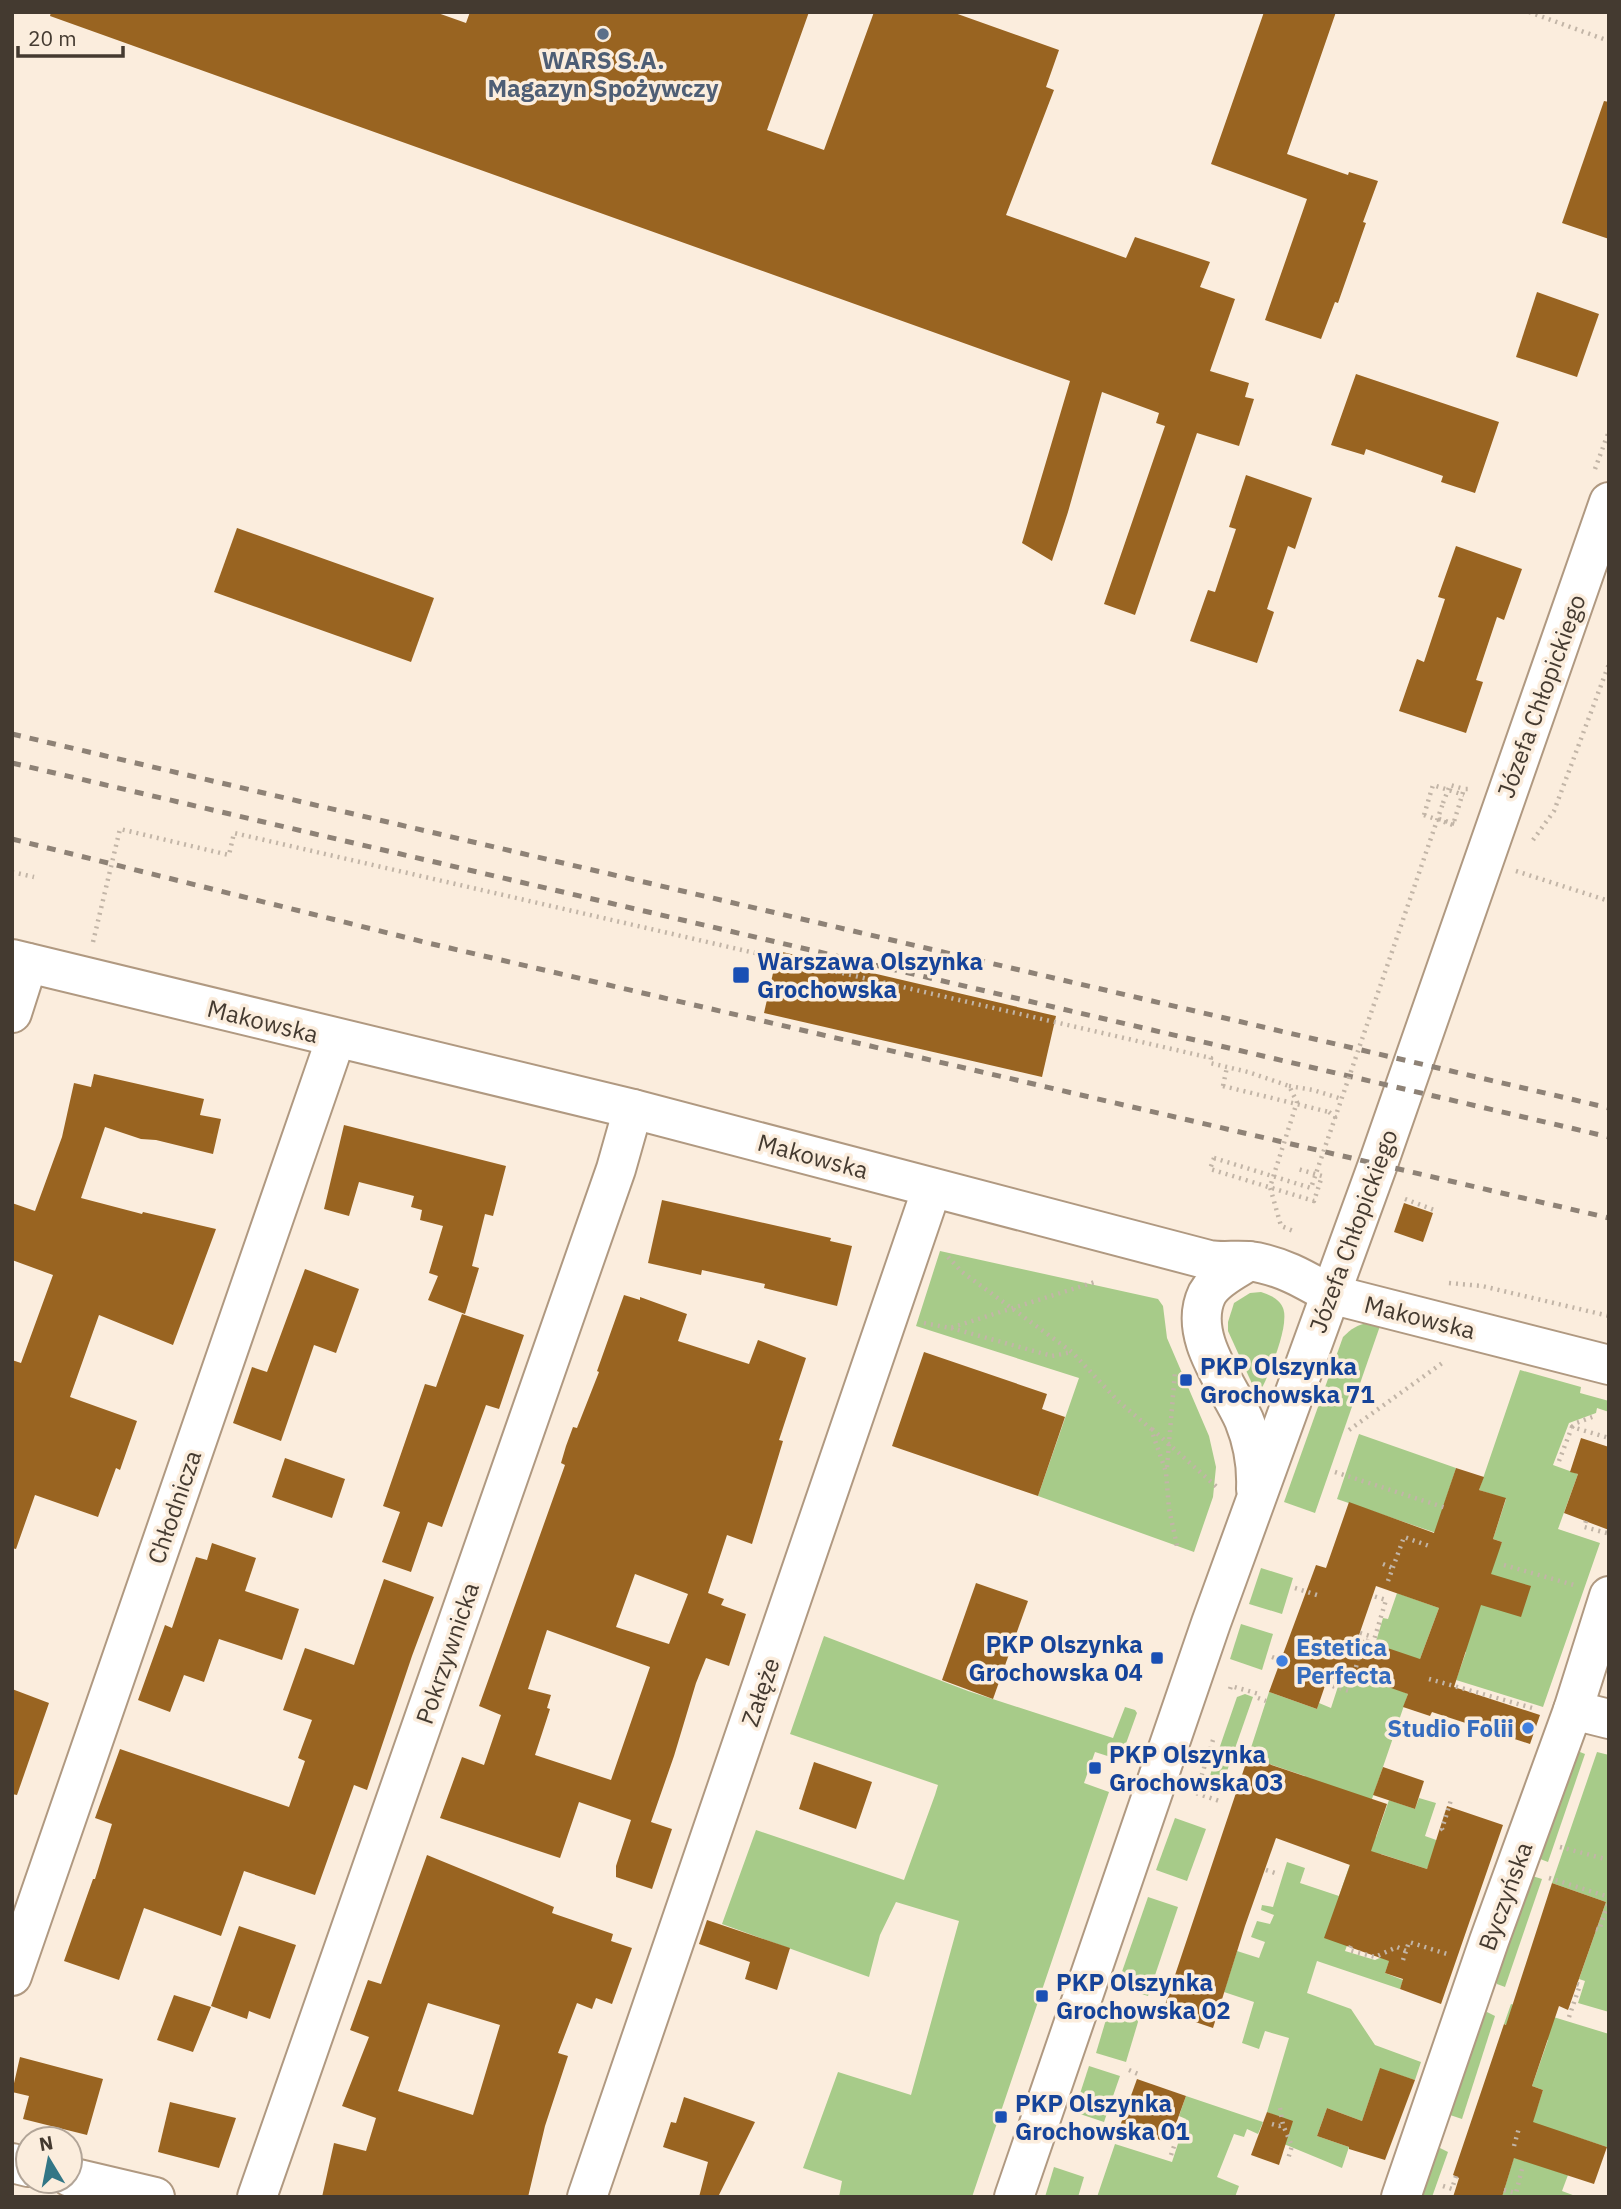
<svg xmlns="http://www.w3.org/2000/svg" width="1621" height="2209" viewBox="0 0 1621 2209" font-family="'IBM Plex Sans',sans-serif">
<style>
.green{fill:#a7cb89}
.building{fill:#996421;fill-rule:evenodd}
.lines{fill:none;stroke-linecap:round;stroke-linejoin:round}
.minor-casing{stroke:#b09981;stroke-width:42}
.path{stroke:#c2b5a7;stroke-width:4.5;stroke-dasharray:2 5;stroke-linecap:butt}
.minor{stroke:#fff;stroke-width:38}
.rail{stroke:#8e8276;stroke-width:5;stroke-dasharray:9 9;stroke-linecap:butt}
.path-bridge{stroke:#c2b5a7;stroke-width:4.5;stroke-dasharray:2 5;stroke-linecap:butt}
.service-dot{fill:#5c6f8a;stroke:#fbeddd;stroke-width:2.5}
.transit-dot{fill:#1a4fb4;stroke:#fbeddd;stroke-width:2.5}
.shop-dot{fill:#3f7fe0;stroke:#fbeddd;stroke-width:2.5}
.labels{text-anchor:middle;dominant-baseline:central;stroke-width:7;stroke-linejoin:round;paint-order:stroke}
.service-label{font-size:24px;font-weight:bold;fill:#4e5e75;stroke:#fbeddd}
.street-label{font-size:24px;fill:#443a30;stroke:#fbeddd}
.transit-label{font-size:24px;font-weight:bold;fill:#164399;stroke:#fbeddd;text-anchor:start}
.shop-label{font-size:24px;font-weight:bold;fill:#366cbe;stroke:#fbeddd;text-anchor:start}
</style>
<rect width="100%" height="100%" fill="#fbeddd"/>
<g class="green">
<path d="M 940,1251 L 1158,1299 L 1163,1306 L 1167,1338 L 1209,1436 L 1216,1467 L 1213,1497 L 1194,1552 L 1038,1496 L 1079,1378 L 916,1326 Z"/>
<path d="M 1261,1292 C 1270,1295 1279,1299 1283,1308 C 1290,1325 1269,1374 1261,1390 L 1258,1391 L 1254,1388 L 1228,1331 L 1228,1322 L 1234,1303 L 1250,1293 Z"/>
<path d="M 1369,1323 L 1380,1326 L 1315,1513 L 1284,1502 L 1343,1337 C 1351,1329 1358,1324 1369,1323 Z"/>
<path d="M 1520,1370 L 1581,1387 L 1580,1393 L 1609,1401 L 1609,1412 L 1597,1408 L 1596,1413 L 1569,1423 L 1553,1465 L 1578,1474 L 1558,1529 L 1600,1543 L 1543,1707 L 1456,1680 L 1466,1652 L 1453,1648 L 1502,1542 L 1493,1539 L 1506,1499 L 1479,1490 Z"/>
<path d="M 1359,1434 L 1456,1468 L 1444,1505 L 1471,1515 L 1442,1535 L 1337,1499 Z"/>
<path d="M 1261,1568 L 1293,1578 L 1282,1614 L 1249,1604 Z"/>
<path d="M 1397,1593 L 1439,1608 L 1420,1659 L 1372,1655 L 1383,1618 L 1388,1619 Z"/>
<path d="M 1241,1624 L 1273,1634 L 1262,1670 L 1230,1659 Z"/>
<path d="M 824,1636 L 968,1691 L 1113,1738 L 1125,1707 L 1135,1710 L 1137,1713 L 1120,1760 L 1095,1752 L 1084,1783 L 1109,1792 L 972,2197 L 839,2197 L 842,2181 L 803,2168 L 838,2072 L 911,2095 L 959,1921 L 896,1902 L 880,1935 L 869,1977 L 722,1924 L 756,1830 L 904,1880 L 935,1795 L 938,1785 L 790,1734 Z"/>
<path d="M 1345,1665 L 1408,1694 L 1372,1799 L 1299,1794 L 1305,1776 L 1248,1757 L 1269,1692 L 1317,1709 L 1319,1703 L 1331,1708 Z"/>
<path d="M 1245,1694 L 1253,1697 L 1219,1794 L 1210,1791 L 1207,1784 L 1237,1697 Z"/>
<path d="M 1570,1748 L 1585,1754 L 1548,1862 L 1535,1857 Z"/>
<path d="M 1597,1752 L 1609,1755 L 1609,2012 L 1578,2003 L 1585,1981 L 1579,1979 L 1606,1902 L 1552,1883 Z"/>
<path d="M 1419,1798 L 1436,1803 L 1425,1836 L 1439,1841 L 1427,1869 L 1381,1854 L 1345,1951 L 1375,1960 L 1398,1950 L 1391,1956 L 1385,1973 L 1403,1980 L 1400,1989 L 1317,1961 L 1307,1993 L 1351,2009 L 1375,2045 L 1421,2062 L 1415,2080 L 1380,2069 L 1362,2121 L 1327,2108 L 1317,2136 L 1349,2147 L 1342,2168 L 1267,2137 L 1274,2115 L 1267,2112 L 1289,2038 L 1265,2031 L 1259,2049 L 1242,2043 L 1254,2002 L 1224,1992 L 1237,1951 L 1259,1958 L 1265,1942 L 1251,1937 L 1257,1921 L 1270,1924 L 1274,1915 L 1261,1910 L 1262,1905 L 1273,1907 L 1287,1862 L 1305,1868 L 1300,1883 L 1339,1896 L 1361,1832 L 1376,1837 L 1389,1800 L 1415,1809 Z"/>
<path d="M 1175,1818 L 1206,1829 L 1187,1881 L 1156,1870 Z"/>
<path d="M 1529,1875 L 1542,1879 L 1505,1987 L 1497,1984 L 1495,1979 Z"/>
<path d="M 1148,1897 L 1178,1907 L 1148,1996 L 1117,1986 Z"/>
<path d="M 1111,2003 L 1141,2012 L 1126,2062 L 1096,2053 Z"/>
<path d="M 1511,2004 L 1609,2034 L 1607,2147 L 1564,2133 L 1521,2134 L 1531,2106 L 1537,2108 L 1543,2090 L 1532,2086 L 1548,2040 L 1504,2024 Z"/>
<path d="M 1487,2012 L 1495,2016 L 1462,2119 L 1450,2115 L 1482,2014 Z"/>
<path d="M 1089,2066 L 1120,2076 L 1104,2122 L 1074,2112 Z"/>
<path d="M 1186,2096 L 1263,2122 L 1258,2134 L 1247,2129 L 1244,2137 L 1234,2134 L 1217,2177 L 1239,2186 L 1235,2197 L 1097,2197 L 1115,2144 L 1172,2162 L 1186,2119 L 1179,2116 Z"/>
<path d="M 1440,2148 L 1448,2152 L 1432,2197 L 1420,2197 L 1435,2152 Z"/>
<path d="M 1514,2157 L 1568,2175 L 1562,2191 L 1578,2197 L 1502,2197 Z"/>
<path d="M 1054,2167 L 1084,2177 L 1078,2197 L 1045,2197 Z"/>
</g>
<g class="building">
<path d="M 51,12 L 435,12 L 466,23 L 470,12 L 809,12 L 767,130 L 824,150 L 874,12 L 952,12 L 1059,50 L 1046,87 L 1054,90 L 1006,215 L 1126,258 L 1135,237 L 1210,262 L 1200,287 L 1235,299 L 1210,371 L 1249,383 L 1245,397 L 1254,399 L 1239,446 L 1197,433 L 1135,615 L 1104,604 L 1165,426 L 1156,423 L 1159,413 L 1102,392 L 1068,512 L 1052,561 L 1022,543 L 1070,381 L 50,16 Z"/>
<path d="M 1264,12 L 1336,12 L 1287,154 L 1348,175 L 1349,172 L 1378,181 L 1363,222 L 1366,223 L 1338,303 L 1335,302 L 1321,339 L 1265,320 L 1307,199 L 1211,164 Z"/>
<path d="M 1604,101 L 1609,102 L 1609,239 L 1562,223 Z"/>
<path d="M 1537,292 L 1599,314 L 1577,377 L 1516,357 Z"/>
<path d="M 1356,374 L 1499,422 L 1475,493 L 1441,482 L 1443,476 L 1366,449 L 1364,455 L 1331,445 Z"/>
<path d="M 1246,475 L 1312,498 L 1295,549 L 1288,546 L 1267,609 L 1274,612 L 1257,663 L 1190,641 L 1208,590 L 1215,592 L 1236,529 L 1229,527 Z"/>
<path d="M 237,528 L 434,598 L 411,662 L 214,592 Z"/>
<path d="M 1456,546 L 1522,569 L 1504,620 L 1497,617 L 1476,680 L 1483,682 L 1466,733 L 1399,711 L 1417,659 L 1424,662 L 1445,599 L 1438,597 Z"/>
<path d="M 778,951 L 1056,1016 L 1042,1077 L 764,1013 Z"/>
<path d="M 94,1074 L 204,1099 L 200,1115 L 221,1119 L 213,1154 L 156,1140 L 141,1139 L 105,1127 L 81,1198 L 142,1214 L 143,1212 L 216,1229 L 173,1345 L 99,1315 L 70,1397 L 137,1421 L 120,1470 L 116,1468 L 98,1517 L 35,1495 L 16,1549 L 12,1548 L 12,1360 L 21,1363 L 53,1275 L 12,1260 L 12,1203 L 35,1211 L 62,1137 L 74,1083 L 91,1087 Z"/>
<path d="M 344,1125 L 506,1166 L 493,1216 L 485,1214 L 472,1266 L 479,1268 L 465,1314 L 428,1300 L 438,1276 L 429,1273 L 443,1226 L 420,1220 L 422,1210 L 411,1207 L 414,1196 L 359,1182 L 349,1216 L 324,1209 Z"/>
<path d="M 662,1200 L 831,1238 L 830,1241 L 852,1246 L 837,1306 L 764,1288 L 765,1284 L 702,1270 L 701,1275 L 648,1263 Z"/>
<path d="M 1404,1203 L 1433,1213 L 1423,1242 L 1394,1232 Z"/>
<path d="M 305,1269 L 359,1289 L 336,1353 L 314,1345 L 281,1441 L 233,1423 L 252,1367 L 267,1372 Z"/>
<path d="M 624,1295 L 640,1300 L 640,1297 L 687,1314 L 678,1341 L 749,1364 L 758,1340 L 806,1358 L 779,1440 L 783,1441 L 752,1544 L 727,1535 L 708,1593 L 724,1599 L 721,1605 L 746,1614 L 729,1666 L 706,1658 L 696,1683 L 674,1756 L 651,1822 L 672,1829 L 652,1889 L 616,1877 L 616,1866 L 631,1820 L 579,1802 L 560,1858 L 440,1818 L 462,1757 L 484,1765 L 501,1715 L 479,1706 L 565,1465 L 561,1463 L 566,1446 L 573,1427 L 577,1428 L 599,1372 L 597,1371 ZM 635,1574 L 688,1594 L 669,1644 L 616,1627 ZM 547,1630 L 650,1667 L 611,1780 L 535,1755 L 550,1709 L 547,1708 L 551,1695 L 528,1689 Z"/>
<path d="M 462,1314 L 524,1335 L 499,1409 L 486,1405 L 442,1527 L 428,1522 L 411,1572 L 382,1562 L 400,1512 L 383,1506 L 425,1384 L 436,1387 Z"/>
<path d="M 924,1352 L 1047,1394 L 1042,1409 L 1065,1417 L 1038,1496 L 892,1446 Z"/>
<path d="M 1581,1438 L 1609,1447 L 1609,1530 L 1564,1513 L 1578,1474 L 1570,1472 Z"/>
<path d="M 285,1458 L 345,1479 L 332,1518 L 272,1497 Z"/>
<path d="M 1456,1468 L 1484,1477 L 1479,1490 L 1506,1498 L 1493,1539 L 1502,1542 L 1491,1574 L 1531,1586 L 1521,1617 L 1481,1605 L 1454,1687 L 1540,1715 L 1530,1744 L 1432,1712 L 1430,1716 L 1403,1707 L 1408,1694 L 1343,1671 L 1340,1681 L 1328,1677 L 1317,1709 L 1269,1692 L 1316,1565 L 1326,1568 L 1349,1502 L 1434,1533 ZM 1376,1586 L 1439,1608 L 1420,1659 L 1358,1638 Z"/>
<path d="M 212,1543 L 256,1558 L 245,1591 L 299,1609 L 282,1660 L 219,1639 L 204,1682 L 184,1675 L 170,1712 L 138,1700 L 165,1625 L 172,1628 L 196,1557 L 207,1560 Z"/>
<path d="M 384,1579 L 434,1597 L 412,1656 L 367,1790 L 354,1785 L 315,1895 L 244,1871 L 221,1936 L 144,1908 L 119,1980 L 64,1961 L 93,1879 L 95,1879 L 112,1824 L 95,1818 L 120,1749 L 289,1807 L 305,1761 L 298,1758 L 312,1720 L 283,1710 L 305,1648 L 354,1665 Z"/>
<path d="M 976,1583 L 1028,1601 L 993,1699 L 942,1680 Z"/>
<path d="M 12,1689 L 49,1703 L 17,1795 L 12,1794 Z"/>
<path d="M 1248,1757 L 1387,1804 L 1371,1851 L 1427,1869 L 1447,1806 L 1503,1825 L 1441,2004 L 1400,1989 L 1403,1979 L 1385,1973 L 1389,1961 L 1324,1938 L 1350,1865 L 1276,1838 L 1245,1926 L 1213,2028 L 1163,2011 Z"/>
<path d="M 814,1762 L 872,1782 L 856,1829 L 799,1809 Z"/>
<path d="M 1383,1767 L 1424,1781 L 1415,1809 L 1373,1795 Z"/>
<path d="M 427,1855 L 554,1907 L 552,1913 L 613,1934 L 611,1941 L 632,1948 L 612,2004 L 596,1998 L 592,2009 L 577,2003 L 558,2053 L 568,2056 L 545,2126 L 528,2197 L 322,2197 L 334,2143 L 366,2151 L 376,2118 L 342,2106 L 369,2037 L 350,2030 L 368,1980 L 381,1984 ZM 428,2003 L 500,2025 L 473,2115 L 398,2091 Z"/>
<path d="M 1552,1883 L 1606,1902 L 1568,2010 L 1559,2006 L 1532,2086 L 1543,2090 L 1533,2122 L 1607,2147 L 1594,2184 L 1514,2158 L 1502,2197 L 1453,2197 L 1459,2178 L 1453,2175 L 1504,2024 L 1506,2025 Z"/>
<path d="M 707,1920 L 790,1948 L 777,1990 L 745,1979 L 750,1962 L 699,1944 Z"/>
<path d="M 239,1926 L 296,1945 L 270,2019 L 249,2011 L 247,2019 L 211,2006 Z"/>
<path d="M 174,1995 L 211,2007 L 193,2052 L 157,2040 Z"/>
<path d="M 20,2057 L 103,2079 L 87,2135 L 23,2119 L 29,2096 L 12,2092 Z"/>
<path d="M 1380,2068 L 1415,2080 L 1385,2160 L 1349,2149 L 1349,2147 L 1317,2136 L 1327,2108 L 1362,2121 Z"/>
<path d="M 1137,2079 L 1186,2096 L 1169,2143 L 1120,2126 Z"/>
<path d="M 684,2097 L 755,2122 L 718,2197 L 699,2197 L 708,2162 L 663,2147 L 671,2122 L 676,2123 Z"/>
<path d="M 170,2102 L 236,2118 L 219,2168 L 158,2152 Z"/>
<path d="M 1267,2112 L 1293,2121 L 1279,2165 L 1251,2155 Z"/>
</g>
<g class="lines">
<g class="minor-casing">
<g id="minor">
<path d="M 12,959 L 633,1109 L 1209,1260 C 1222,1262 1235,1260 1248,1261 C 1278,1264 1304,1279 1330,1294 L 1609,1365"/>
<path d="M 12,1013 L 28,963"/>
<path d="M 1249,1261 C 1235,1270 1215,1279 1207,1294 C 1187,1336 1228,1384 1244,1420 C 1253,1442 1257,1465 1256,1489"/>
<path d="M 1573,1710 L 1609,1719"/>
<path d="M 12,1976 L 336,1038"/>
<path d="M 12,2163 L 28,2167"/>
<path d="M 70,2177 L 155,2197"/>
<path d="M 257,2197 L 616,1169 L 633,1109"/>
<path d="M 587,2197 L 932,1188"/>
<path d="M 1014,2197 L 1211,1623 L 1378,1164 L 1609,502"/>
<path d="M 1401,2197 L 1489,1941 L 1573,1710 L 1609,1596"/>
</g>
</g>
<g class="path">
<path d="M 1529,12 L 1609,41"/>
<path d="M 1595,469 L 1609,431"/>
<path d="M 1443,803 L 1450,785 L 1464,789"/>
<path d="M 1424,815 L 1453,825 L 1464,789 L 1470,789"/>
<path d="M 1533,840 L 1554,811 L 1609,664"/>
<path d="M 1516,871 L 1609,901"/>
<path d="M 12,872 L 34,877"/>
<path d="M 93,942 L 120,829 L 229,855 L 234,833 L 1211,1058 L 1210,1063 L 1248,1072 L 1289,1086 L 1297,1102 L 1270,1187 L 1281,1226 L 1296,1232"/>
<path d="M 1223,1086 L 1227,1067"/>
<path d="M 1289,1086 L 1313,1090 L 1342,1099"/>
<path d="M 1329,1112 L 1336,1118"/>
<path d="M 1214,1158 L 1210,1169 L 1314,1201 L 1322,1176 L 1298,1169"/>
<path d="M 1405,1199 L 1434,1210"/>
<path d="M 948,1257 L 962,1272 L 1072,1352 L 1118,1401 L 1151,1429 L 1166,1472 L 1169,1509 L 1177,1546"/>
<path d="M 1449,1283 L 1482,1286 L 1609,1316"/>
<path d="M 924,1323 L 950,1328 L 1098,1281"/>
<path d="M 951,1328 L 1052,1356 L 1072,1352"/>
<path d="M 1572,1427 L 1576,1423 L 1595,1416"/>
<path d="M 1152,1429 L 1219,1489"/>
<path d="M 1349,1430 L 1445,1361"/>
<path d="M 1559,1461 L 1572,1427 L 1609,1438"/>
<path d="M 1167,1467 L 1175,1372"/>
<path d="M 1335,1472 L 1446,1508 L 1447,1506"/>
<path d="M 1586,1521 L 1584,1527 L 1607,1533"/>
<path d="M 1383,1564 L 1393,1568"/>
<path d="M 1504,1565 L 1574,1585"/>
<path d="M 1388,1581 L 1404,1537 L 1432,1547"/>
<path d="M 1295,1588 L 1320,1596"/>
<path d="M 1360,1633 L 1370,1636 L 1365,1647 L 1371,1650 L 1386,1600 L 1373,1596"/>
<path d="M 1272,1657 L 1280,1660"/>
<path d="M 1342,1674 L 1353,1677"/>
<path d="M 1429,1679 L 1536,1709"/>
<path d="M 1326,1684 L 1349,1691 L 1358,1660"/>
<path d="M 1230,1689 L 1231,1686 L 1259,1694"/>
<path d="M 1258,1698 L 1266,1701"/>
<path d="M 1213,1740 L 1196,1793 L 1222,1802"/>
<path d="M 1443,1830 L 1442,1829 L 1451,1800"/>
<path d="M 1560,1847 L 1609,1860"/>
<path d="M 1266,1870 L 1275,1873"/>
<path d="M 1549,1878 L 1609,1897"/>
<path d="M 1596,1929 L 1599,1930 L 1609,1902"/>
<path d="M 1351,1946 L 1349,1950 L 1375,1957 L 1397,1947 L 1406,1951"/>
<path d="M 1403,1960 L 1409,1942 L 1447,1954"/>
<path d="M 1569,2017 L 1580,1985 L 1577,1984"/>
<path d="M 1129,2070 L 1138,2074"/>
<path d="M 1280,2108 L 1283,2125 L 1292,2146 L 1288,2159"/>
<path d="M 1272,2124 L 1279,2126 L 1283,2125"/>
<path d="M 1514,2146 L 1519,2128"/>
<path d="M 1171,2155 L 1181,2126 L 1176,2124"/>
<path d="M 1443,2186 L 1452,2189 L 1456,2176"/>
<path d="M 1504,2190 L 1516,2193 L 1522,2169"/>
</g>
<use href="#minor" class="minor"/>
<g class="rail">
<path d="M 12,734 L 1609,1108"/>
<path d="M 12,763 L 1609,1137"/>
<path d="M 12,839 L 428,943 L 1609,1218"/>
</g>
<g class="path-bridge">
<path d="M 1424,815 L 1433,785 L 1464,795"/>
<path d="M 1439,819 L 1455,824"/>
<path d="M 1223,1086 L 1329,1112"/>
<path d="M 1214,1158 L 1311,1188 L 1443,803"/>
</g>
</g>
<circle class="service-dot" cx="603" cy="34" r="7"/>
<g class="transit-dot">
<rect x="732" y="966" width="18" height="18" rx="3.5"/>
<rect x="1179" y="1373" width="14" height="14" rx="3.5"/>
<rect x="1150" y="1651" width="14" height="14" rx="3.5"/>
<rect x="1088" y="1761" width="14" height="14" rx="3.5"/>
<rect x="1035" y="1989" width="14" height="14" rx="3.5"/>
<rect x="994" y="2110" width="14" height="14" rx="3.5"/>
</g>
<g class="shop-dot">
<circle cx="1282" cy="1661" r="7"/>
<circle cx="1528" cy="1728" r="7"/>
</g>
<g class="labels">
<g class="service-label">
<text x="603" y="60">WARS S.A.<tspan x="603" dy="28">Magazyn Spożywczy</tspan></text>
</g>
<g class="street-label">
<text transform="translate(1541 696) rotate(-70)">Józefa Chłopickiego</text>
<text transform="translate(263 1021) rotate(14)">Makowska</text>
<text transform="translate(813 1156) rotate(15)">Makowska</text>
<text transform="translate(1353 1231) rotate(-70)">Józefa Chłopickiego</text>
<text transform="translate(1420 1317) rotate(14)">Makowska</text>
<text transform="translate(174 1507) rotate(-71)">Chłodnicza</text>
<text transform="translate(447 1653) rotate(-71)">Pokrzywnicka</text>
<text transform="translate(760 1692) rotate(-71)">Załęże</text>
<text transform="translate(1505 1896) rotate(-70)">Byczyńska</text>
</g>
<g class="transit-label">
<text x="757" y="961">Warszawa Olszynka<tspan x="757" dy="28">Grochowska</tspan></text>
<text x="1200" y="1366">PKP Olszynka<tspan x="1200" dy="28">Grochowska 71</tspan></text>
<text x="1143" y="1644" text-anchor="end">PKP Olszynka<tspan x="1143" dy="28">Grochowska 04</tspan></text>
<text x="1109" y="1754">PKP Olszynka<tspan x="1109" dy="28">Grochowska 03</tspan></text>
<text x="1056" y="1982">PKP Olszynka<tspan x="1056" dy="28">Grochowska 02</tspan></text>
<text x="1015" y="2103">PKP Olszynka<tspan x="1015" dy="28">Grochowska 01</tspan></text>
</g>
<g class="shop-label">
<text x="1296" y="1647">Estetica<tspan x="1296" dy="28">Perfecta</tspan></text>
<text x="1514" y="1728" text-anchor="end">Studio Folii</text>
</g>
</g>
<rect width="1621" height="2209" fill="none" stroke="#443a30" stroke-width="28"/>
<g transform="translate(49 2160) rotate(350)"><circle r="33" fill="#fbeddd" stroke="#b2a598" stroke-width="2"/>
<path d="M0-5L12 26L0 18L-12 26Z" fill="#327686"/>
<text y="-10" font-size="19" font-weight="bold" text-anchor="middle" fill="#443a30">N</text>
</g>
<path d="M18 46v10h105v-10" fill="none" stroke="#443a30" stroke-width="3.5"/>
<text x="28" y="46" font-size="21" fill="#443a30" stroke="#fbeddd" stroke-width="5" paint-order="stroke">20 m</text>
</svg>
